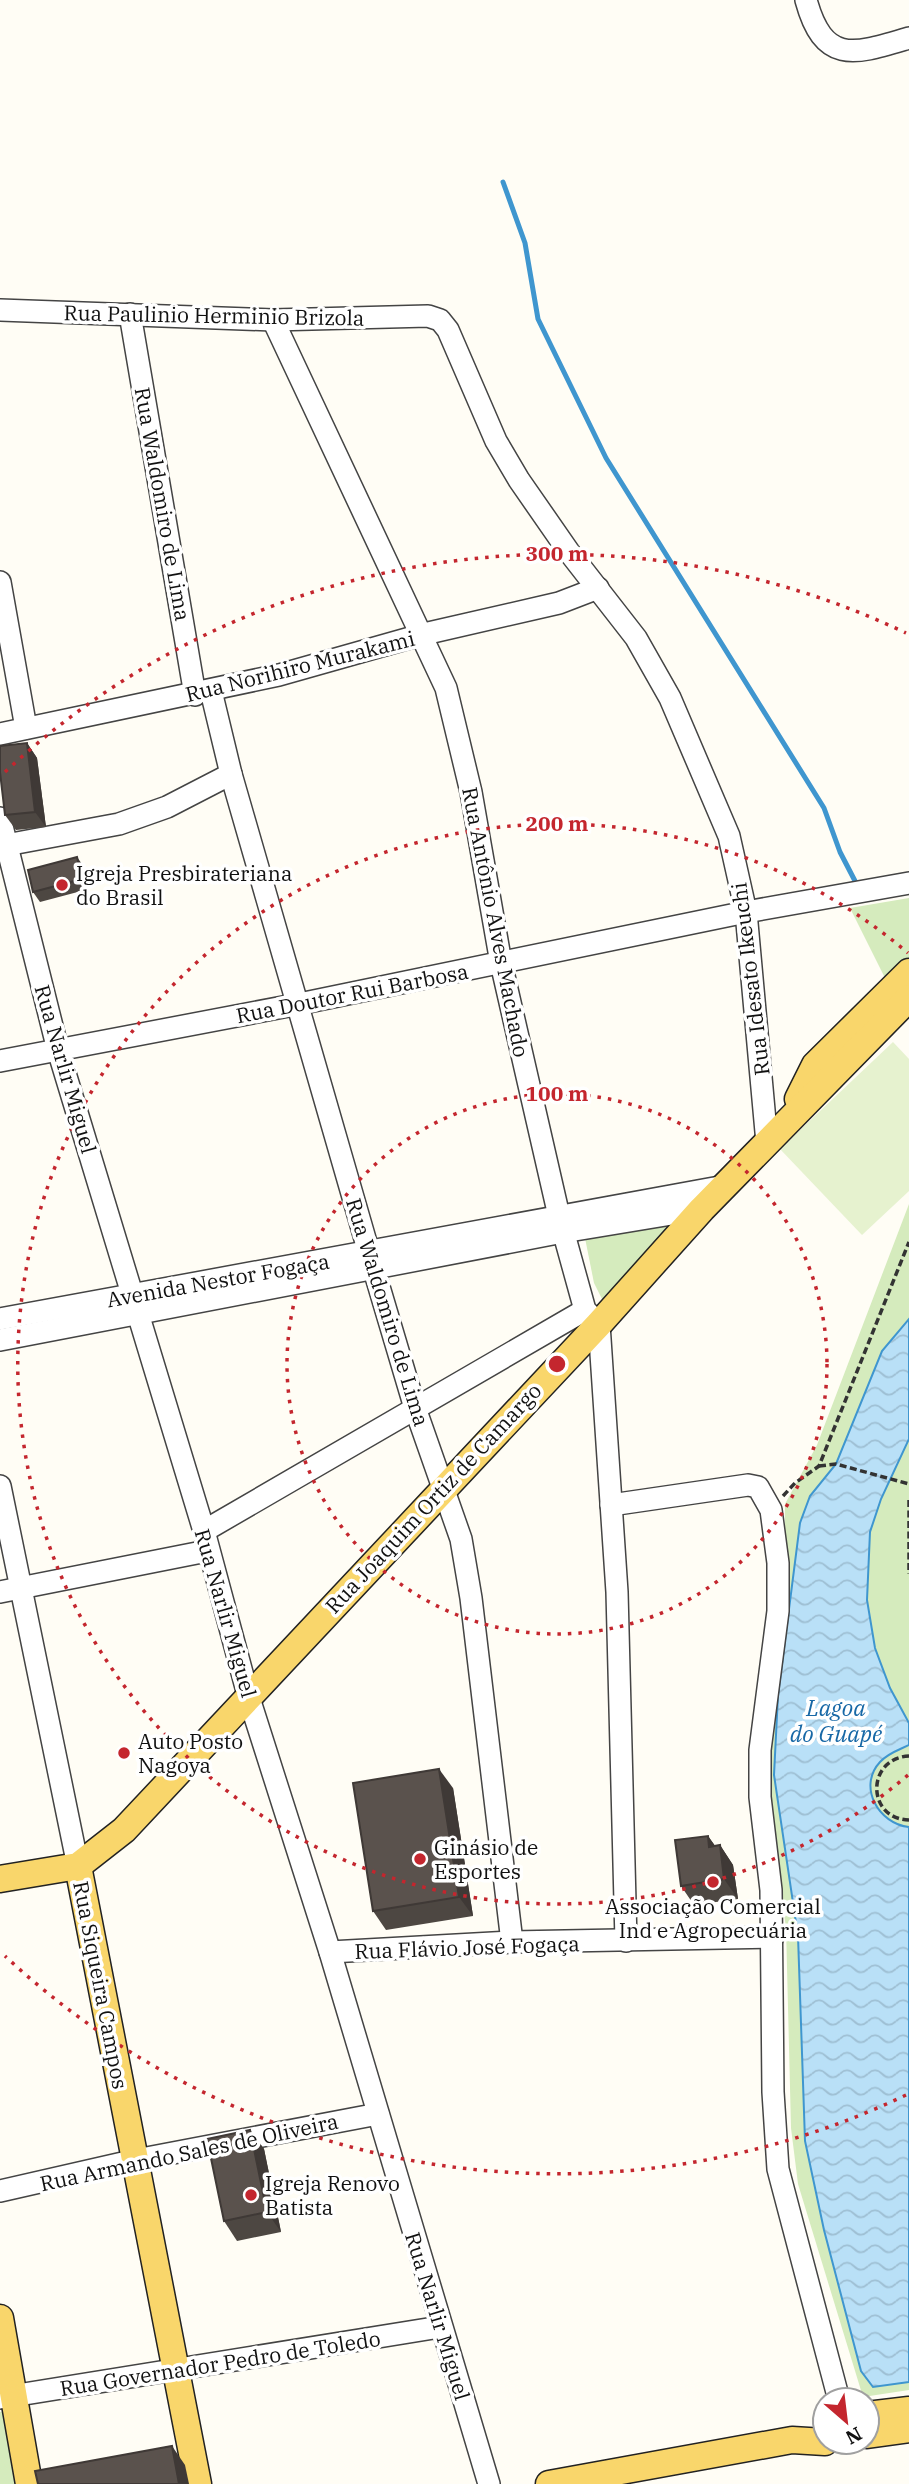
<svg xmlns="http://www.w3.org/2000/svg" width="909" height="2484" viewBox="0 0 909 2484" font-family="'IBM Plex Serif',serif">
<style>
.grass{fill:#d5ebbd}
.pitch{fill:#e6f2cf}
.water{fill:url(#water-waves);stroke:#3f96cf;stroke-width:2}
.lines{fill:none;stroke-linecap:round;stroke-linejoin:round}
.stream{stroke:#3f96cf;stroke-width:5}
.minor-casing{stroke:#444;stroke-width:24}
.major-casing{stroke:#222;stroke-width:29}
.path{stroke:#333;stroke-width:3.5;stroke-dasharray:7 3.5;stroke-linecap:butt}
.minor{stroke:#fff;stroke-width:21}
.major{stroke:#f9d66b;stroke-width:26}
.wall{fill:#4d4742}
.shaded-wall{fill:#3f3936}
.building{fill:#5a524d;stroke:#3f3936;stroke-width:2}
.ring{fill:none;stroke:#c4262e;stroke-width:3.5;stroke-dasharray:3.5 7}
.poi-dot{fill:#c4262e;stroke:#fff;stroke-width:2.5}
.labels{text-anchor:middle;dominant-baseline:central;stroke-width:7;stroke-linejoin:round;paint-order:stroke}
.street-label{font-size:21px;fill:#111;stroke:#fff}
.poi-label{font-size:21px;fill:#111;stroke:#fff;text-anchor:start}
.water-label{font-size:23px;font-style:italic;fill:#1768a6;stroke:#fff}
.centre{fill:#c4262e;stroke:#fff;stroke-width:3.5}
.ring-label{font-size:21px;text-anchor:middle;font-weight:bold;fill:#c4262e;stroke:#fff;stroke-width:7;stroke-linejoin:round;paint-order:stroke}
</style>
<defs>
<pattern id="water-waves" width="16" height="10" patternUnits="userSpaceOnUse" patternTransform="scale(1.75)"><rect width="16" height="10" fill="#b9e0f7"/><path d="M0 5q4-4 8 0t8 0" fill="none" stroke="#9ebfd3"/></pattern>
</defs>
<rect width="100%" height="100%" fill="#fffdf5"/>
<g class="grass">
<path d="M 909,898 L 909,966 L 889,986 L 850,908 Z"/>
<path d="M 909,1204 L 909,2390 L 863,2397 L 798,2184 L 791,2128 L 786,1927 L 768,1813 L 766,1767 L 784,1606 L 785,1504 L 817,1445 Z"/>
<path d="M 661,1224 L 674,1225 L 604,1303 L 594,1283 L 585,1238 Z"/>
<path d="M 10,2410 L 23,2484 L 0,2484 L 0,2412 Z"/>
</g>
<path class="pitch" d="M 893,1042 L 909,1059 L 909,1191 L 862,1235 L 780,1149 Z"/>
<path class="water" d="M 909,1319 L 909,1439 L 881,1499 L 870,1532 L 867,1600 L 875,1648 L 890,1688 L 909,1723 L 909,1745 C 899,1750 888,1753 880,1762 C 857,1787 879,1824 909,1827 L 909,2382 L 873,2387 L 861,2371 L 824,2230 L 805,2141 L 798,1936 L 774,1775 L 778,1695 L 800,1523 L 810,1496 L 836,1464 L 882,1351 Z"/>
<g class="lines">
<path class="stream" d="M 503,182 L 525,243 L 538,319 L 606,458 L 824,808 L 840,852 L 855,881"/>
<g class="minor-casing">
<g id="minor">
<path d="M 806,0 C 824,66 855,54 909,38"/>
<path d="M 0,310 L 273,320 L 428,316 L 440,320 L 448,330 L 496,441 L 519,480 L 569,552 L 636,638 L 670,698 L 729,836 L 746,912 L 767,1143"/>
<path d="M 130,314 L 195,695"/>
<path d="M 273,320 L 446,688 L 471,792 L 501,963 L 559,1216 L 585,1310 L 599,1324 L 617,1592 L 626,1941"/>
<path d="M 0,582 L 26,728"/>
<path d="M 211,691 L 231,774 L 374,1270 L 415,1408 L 461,1539 L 471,1598 L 512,1942"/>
<path d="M 0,734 L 279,675 L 424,634 L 559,603 L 598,588"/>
<path d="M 0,818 L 58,1050 L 204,1531 L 248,1695 L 330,1952 L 489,2484"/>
<path d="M 6,845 L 119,824 L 167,807 L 231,774"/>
<path d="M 0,1061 L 299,1004 L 746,912 L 909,883"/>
<path d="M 0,1319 L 725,1186"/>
<path d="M 0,1340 L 563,1232 L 702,1209"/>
<path d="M 0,1486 L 78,1866"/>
<path d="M 611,1505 L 748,1485 L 758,1487 L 771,1510 L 778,1563 L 778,1611 L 760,1750 L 760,1797 L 771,1890 L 773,2092 L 778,2169 L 839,2400"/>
<path d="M 204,1531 L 585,1310"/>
<path d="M 0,1592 L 207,1551"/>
<path d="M 330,1952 L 512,1942 L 773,1937"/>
<path d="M 0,2191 L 136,2160 L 378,2114"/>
<path d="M 0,2398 L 440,2327"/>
</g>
</g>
<g class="major-casing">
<g id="major">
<path d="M 798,1099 L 815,1065 L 909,972"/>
<path d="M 78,1866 L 198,2484"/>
<path d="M 0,1879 L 78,1866 L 124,1830 L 599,1324 L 702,1209 L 909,998"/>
<path d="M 0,2318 L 29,2484"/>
<path d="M 867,2415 L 909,2410"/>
<path d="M 867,2435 L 909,2429"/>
<path d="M 549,2484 L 792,2440 L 825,2442"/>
</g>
</g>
<g class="path">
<path d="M 819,1466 L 836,1464 L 909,1484"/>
<path d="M 783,1496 L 795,1483 L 819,1466 L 909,1242"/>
<path d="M 909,1500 L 909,1574"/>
<path d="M 909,1756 C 866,1758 866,1819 909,1820"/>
</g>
<use href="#minor" class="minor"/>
<use href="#major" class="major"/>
</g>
<g class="wall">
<path d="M 27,743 L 37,758 L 46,827 L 16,830 L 5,815 Z"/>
<path d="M 84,867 L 89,889 L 40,902 L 33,892 Z"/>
<path d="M 453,1788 L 473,1916 L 386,1930 L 373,1911 Z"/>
<path d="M 708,1836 L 715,1846 L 720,1845 L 733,1865 L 738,1899 L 694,1905 L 681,1886 Z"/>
<path d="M 250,2130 L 264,2149 L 281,2232 L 237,2241 L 224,2221 Z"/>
</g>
<g class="shaded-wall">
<path d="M 27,743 L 37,758 L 46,827 L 35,812 Z"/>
<path d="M 77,857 L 84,867 L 89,889 L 82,879 Z"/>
<path d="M 439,1769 L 453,1788 L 473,1916 L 459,1897 Z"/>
<path d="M 708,1836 L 721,1854 L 720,1845 L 733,1865 L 738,1899 L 724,1879 L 709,1847 Z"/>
<path d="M 250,2130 L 264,2149 L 281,2232 L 267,2212 Z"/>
<path d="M 172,2446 L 185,2465 L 189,2484 L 179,2484 Z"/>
</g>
<g class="building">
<path d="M 27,743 L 35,812 L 5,815 L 0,772 L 0,746 Z"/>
<path d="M 77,857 L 82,879 L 33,892 L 28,870 Z"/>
<path d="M 439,1769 L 459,1897 L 373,1911 L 353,1783 Z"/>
<path d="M 708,1836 L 709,1847 L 720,1845 L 724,1879 L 681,1886 L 675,1840 Z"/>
<path d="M 250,2130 L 267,2212 L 224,2221 L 207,2139 Z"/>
<path d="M 172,2446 L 179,2484 L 38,2484 L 35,2471 Z"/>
</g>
<g class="ring">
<circle cx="557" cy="1364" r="270"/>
<path d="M908 1775A540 540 0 1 1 908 953"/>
<path d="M906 2095A810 810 0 0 1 5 1956M5 772A810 810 0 0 1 906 633"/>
</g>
<g class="poi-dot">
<circle cx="62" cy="885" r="7"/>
<circle cx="124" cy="1753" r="7"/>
<circle cx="420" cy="1859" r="7"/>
<circle cx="713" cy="1882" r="7"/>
<circle cx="251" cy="2195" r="7"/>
</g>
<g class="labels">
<g class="street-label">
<text transform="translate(214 315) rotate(1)">Rua Paulinio Herminio Brizola</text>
<text transform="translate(163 504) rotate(80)">Rua Waldomiro de Lima</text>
<text transform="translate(300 666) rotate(-14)">Rua Norihiro Murakami</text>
<text transform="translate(496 922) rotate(79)">Rua Antônio Alves Machado</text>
<text transform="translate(750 979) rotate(-97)">Rua Idesato Ikeuchi</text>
<text transform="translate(352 993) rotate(-11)">Rua Doutor Rui Barbosa</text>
<text transform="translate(66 1069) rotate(74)">Rua Narlir Miguel</text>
<text transform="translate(218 1280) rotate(-10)">Avenida Nestor Fogaça</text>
<text transform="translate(388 1312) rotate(73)">Rua Waldomiro de Lima</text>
<text transform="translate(433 1498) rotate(-47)">Rua Joaquim Ortiz de Camargo</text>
<text transform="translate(226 1613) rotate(74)">Rua Narlir Miguel</text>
<text transform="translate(467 1947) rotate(-2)">Rua Flávio José Fogaça</text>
<text transform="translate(101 1985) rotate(79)">Rua Siqueira Campos</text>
<text transform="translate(189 2152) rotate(-12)">Rua Armando Sales de Oliveira</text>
<text transform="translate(438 2316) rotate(73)">Rua Narlir Miguel</text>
<text transform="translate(220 2363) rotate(-9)">Rua Governador Pedro de Toledo</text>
</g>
<g class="poi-label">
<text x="76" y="873">Igreja Presbirateriana<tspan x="76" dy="24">do Brasil</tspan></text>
<text x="138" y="1741">Auto Posto<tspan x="138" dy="24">Nagoya</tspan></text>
<text x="434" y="1847">Ginásio de<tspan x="434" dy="24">Esportes</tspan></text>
<text x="713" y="1906" text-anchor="middle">Associação Comercial<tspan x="713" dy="24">Ind e Agropecuária</tspan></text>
<text x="265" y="2183">Igreja Renovo<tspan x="265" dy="24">Batista</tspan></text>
</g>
<g class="water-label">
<text x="836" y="1707">Lagoa<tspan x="836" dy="26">do Guapé</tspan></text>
</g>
</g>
<circle cx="557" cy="1364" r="10" class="centre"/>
<g class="ring-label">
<text x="557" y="561">300 m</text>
<text x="557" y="831">200 m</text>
<text x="557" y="1101">100 m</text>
</g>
<g transform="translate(846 2421) rotate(152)"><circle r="33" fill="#ffffff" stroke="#a0a0a0" stroke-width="2"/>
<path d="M0-5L12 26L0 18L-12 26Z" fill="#c4262e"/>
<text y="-10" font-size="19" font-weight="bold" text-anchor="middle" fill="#111111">N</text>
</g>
</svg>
